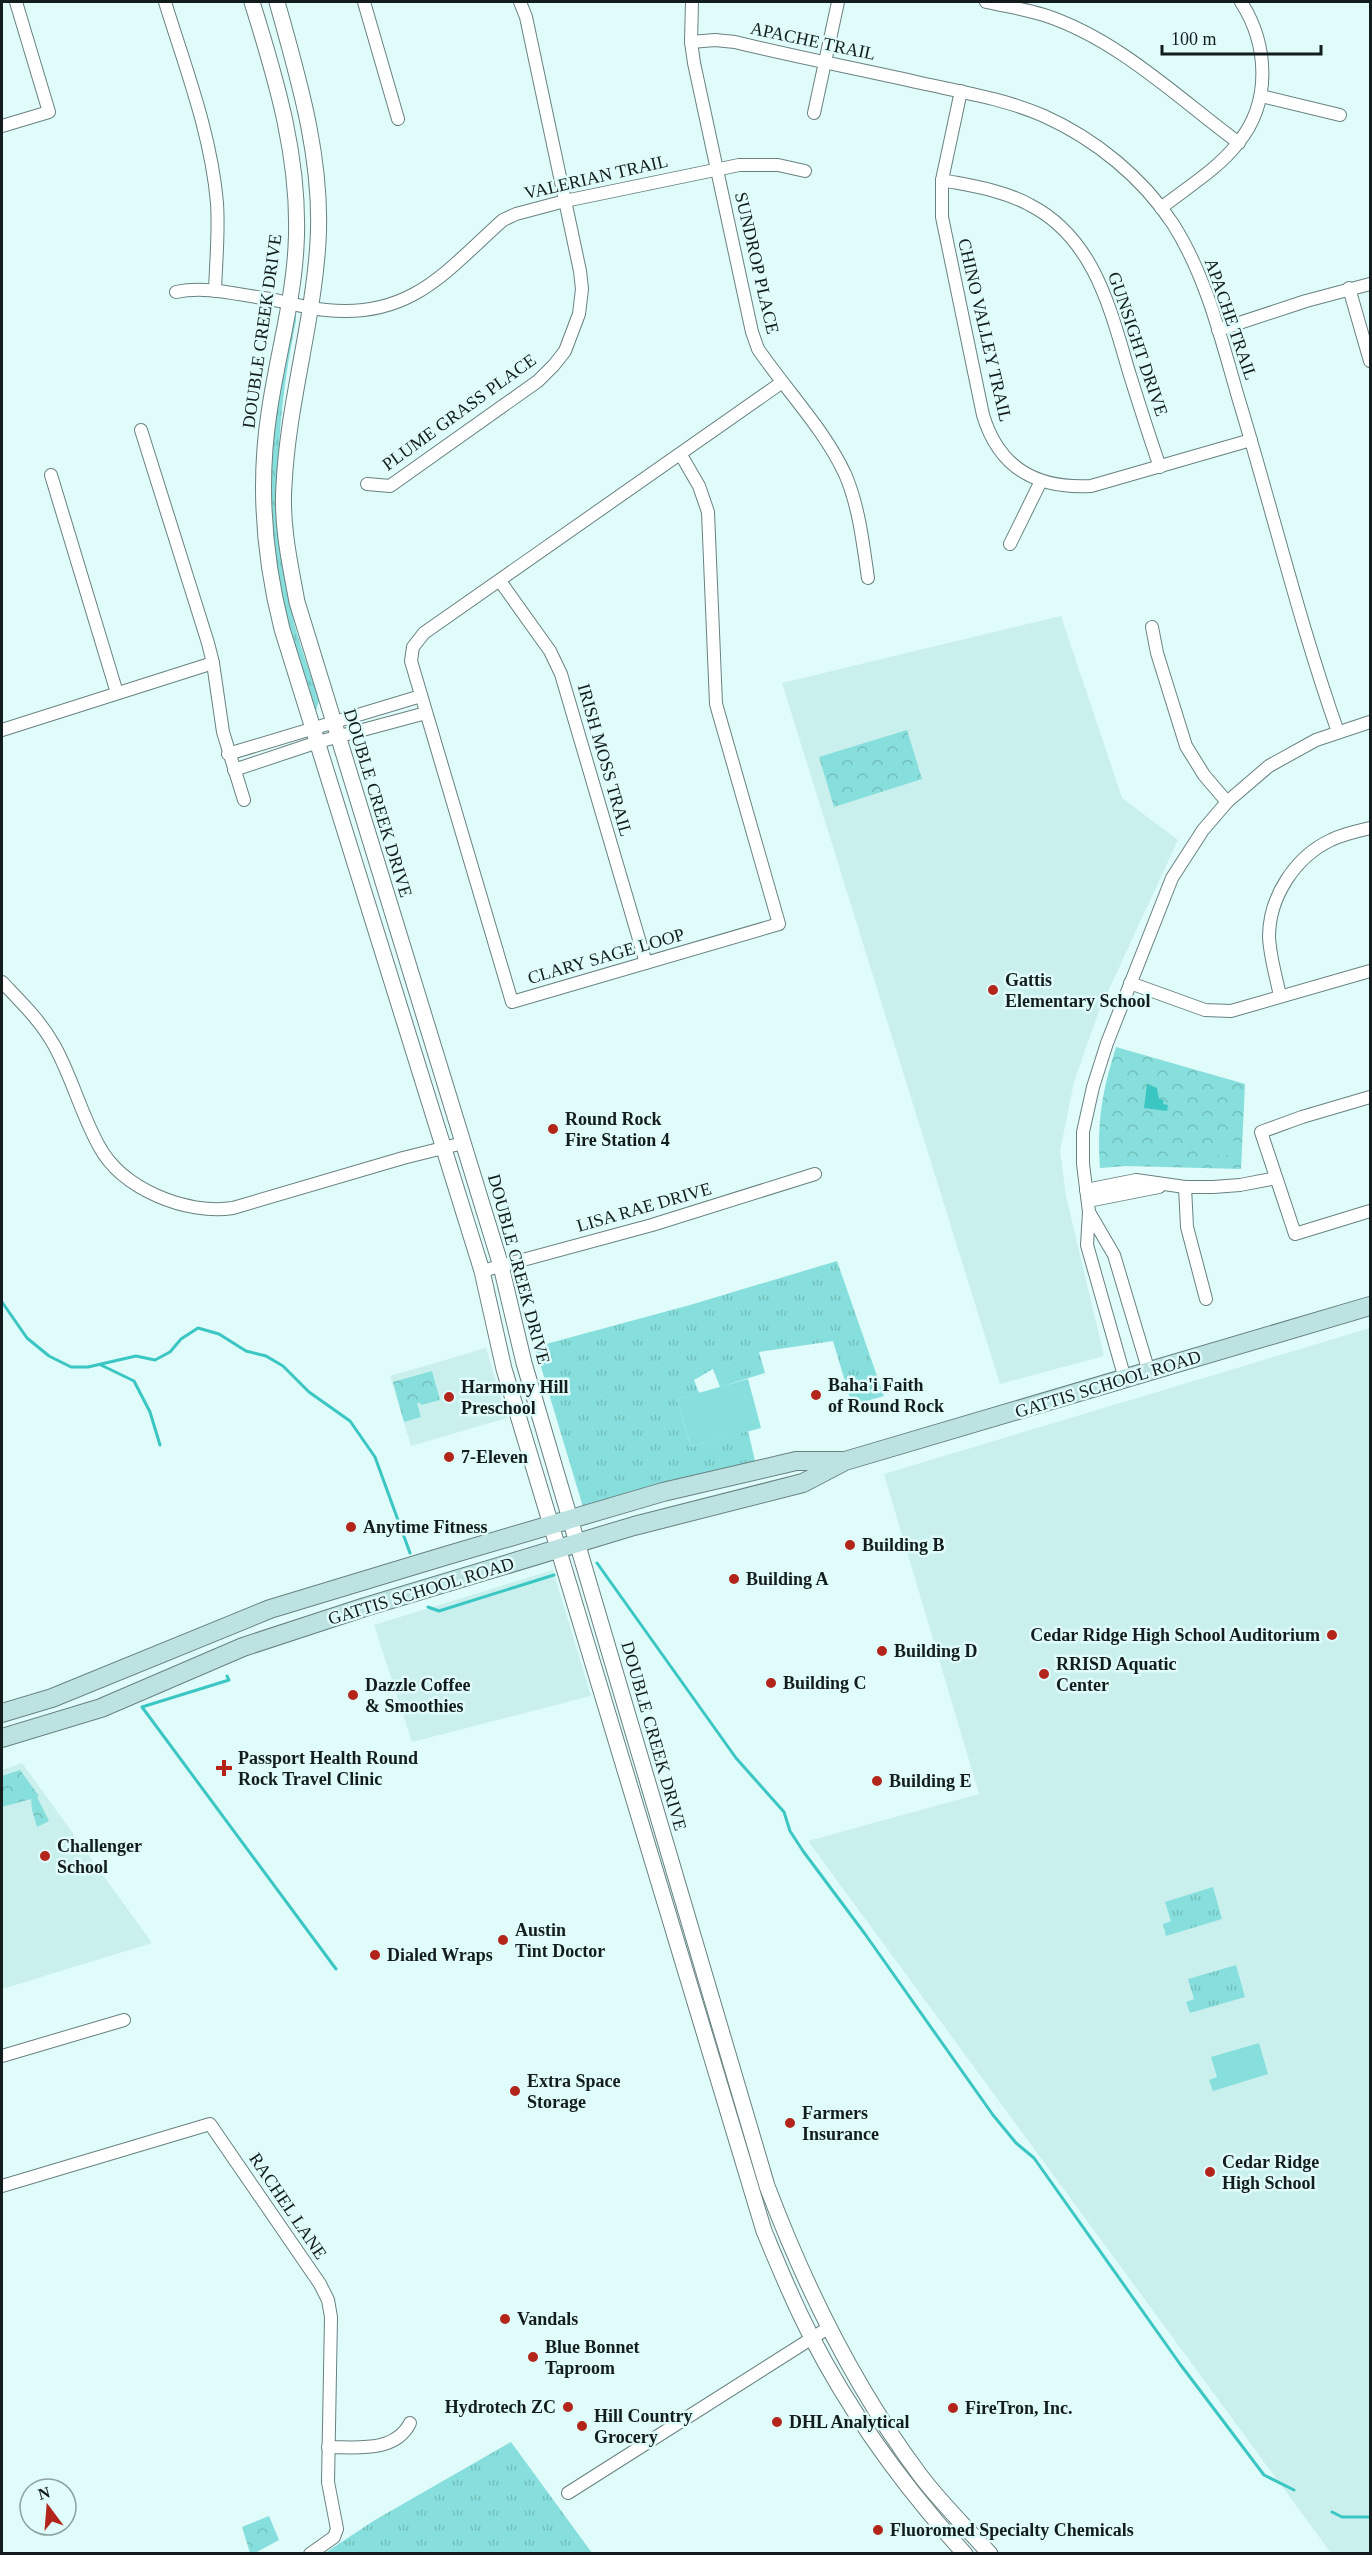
<svg xmlns="http://www.w3.org/2000/svg" width="1372" height="2555" viewBox="0 0 1372 2555" font-family="'Times New Roman',serif">
<style>
.built{fill:#caf0ee}
.grass{fill:url(#grass-tufts)}
.park{fill:url(#park-crowns)}
.garden{fill:#86dfdc}
.water{fill:#3ac6c3}
.lines{fill:none;stroke-linecap:round;stroke-linejoin:round}
.stream{stroke:#3ac6c3;stroke-width:3}
.minor-casing{stroke:#688280;stroke-width:14}
.tertiary-casing{stroke:#688280;stroke-width:17}
.secondary-casing{stroke:#688280;stroke-width:20}
.minor{stroke:#fff;stroke-width:12}
.tertiary{stroke:#fff;stroke-width:15}
.secondary{stroke:#bce3e2;stroke-width:18}
.poi-dot{fill:#b3251b;stroke:#dffbfa;stroke-width:2}
.labels{text-anchor:middle;dominant-baseline:central;stroke-width:5;stroke-linejoin:round;paint-order:stroke}
.street-label{font-size:18px;fill:#131d1d;stroke:#dffbfa}
.poi-label{font-size:18px;font-weight:bold;fill:#131d1d;stroke:#dffbfa;text-anchor:start}
</style>
<defs>
<pattern id="grass-tufts" width="24" height="20" patternUnits="userSpaceOnUse" patternTransform="scale(1.5)"><rect width="24" height="20" fill="#86dfdc"/><path d="M3 7l-1-3M5 7V3M7 7l1-3M15 17l-1-3M17 17v-4M19 17l1-3" fill="none" stroke="#73bfbc"/></pattern>
<pattern id="park-crowns" width="20" height="18" patternUnits="userSpaceOnUse" patternTransform="scale(1.5)"><rect width="20" height="18" fill="#86dfdc"/><path d="M2 6a3 3 0 1 1 6 0M12 15a3 3 0 1 1 6 0" fill="none" stroke="#73bfbc"/></pattern>
</defs>
<rect width="100%" height="100%" fill="#dffbfa"/>
<g class="built">
<path d="M 1061,616 L 1122,798 L 1178,840 L 1099,1011 L 1074,1082 L 1060,1151 L 1066,1196 L 1104,1356 L 1000,1384 L 782,683 Z"/>
<path d="M 1370,1328 L 1370,2552 L 1331,2553 L 808,1841 L 979,1794 L 884,1474 Z"/>
<path d="M 486,1348 L 507,1418 L 411,1446 L 390,1376 Z"/>
<path d="M 553,1570 L 591,1696 L 412,1742 L 374,1625 Z"/>
<path d="M 22,1763 L 152,1943 L 2,1989 L 2,1770 Z"/>
</g>
<g class="grass">
<path d="M 293,316 L 296,316 L 296,321 C 276,417 270,516 292,613 C 298,642 310,671 319,700 L 315,715 L 291,643 L 271,551 L 270,445 Z"/>
<path d="M 837,1261 L 884,1396 L 852,1405 L 833,1341 L 759,1352 L 765,1373 L 720,1387 L 713,1369 L 694,1380 L 699,1393 L 677,1399 L 691,1447 L 748,1431 L 755,1461 L 583,1507 L 535,1347 L 690,1305 Z"/>
<path d="M 1213,1887 L 1222,1919 L 1166,1936 L 1163,1924 L 1171,1921 L 1165,1902 Z"/>
<path d="M 1236,1965 L 1245,1997 L 1190,2013 L 1186,2002 L 1194,1999 L 1188,1979 Z"/>
<path d="M 511,2442 L 592,2553 L 325,2553 L 375,2520 Z"/>
</g>
<g class="park">
<path d="M 907,730 L 922,779 L 834,807 L 819,757 Z"/>
<path d="M 1116,1047 L 1245,1084 L 1241,1169 L 1126,1166 L 1100,1168 C 1097,1121 1102,1092 1116,1047 Z"/>
<path d="M 432,1371 L 440,1400 L 421,1405 L 420,1403 L 417,1403 L 421,1417 L 404,1422 L 393,1382 Z"/>
<path d="M 20,1770 L 39,1796 L 37,1797 L 49,1821 L 37,1827 L 32,1810 L 31,1799 L 2,1807 L 2,1776 Z"/>
<path d="M 269,2516 L 279,2540 L 255,2553 L 250,2553 L 242,2527 Z"/>
</g>
<g class="garden">
<path d="M 1214,1140 L 1239,1141 L 1239,1156 L 1214,1155 Z"/>
<path d="M 748,1379 L 761,1428 L 691,1447 L 677,1399 Z"/>
<path d="M 1259,2043 L 1268,2074 L 1213,2091 L 1209,2080 L 1217,2077 L 1211,2057 Z"/>
</g>
<path class="water" d="M 1147,1084 L 1157,1088 L 1159,1099 L 1164,1100 L 1163,1104 L 1168,1105 L 1167,1111 L 1144,1108 Z"/>
<g class="lines">
<g class="stream">
<path d="M 2,1302 L 27,1338 L 49,1356 L 71,1367 L 88,1367 L 136,1356 L 155,1360 L 170,1352 L 181,1339 L 198,1328 L 219,1334 L 246,1351 L 266,1356 L 283,1366 L 309,1392 L 350,1421 L 375,1457 L 410,1553"/>
<path d="M 101,1365 L 134,1381 L 150,1412 L 160,1445"/>
<path d="M 597,1563 L 736,1758 L 784,1812 L 790,1831 L 803,1851 L 865,1934 L 993,2115 L 1016,2143 L 1034,2158 L 1180,2364 L 1264,2475 L 1294,2490"/>
<path d="M 428,1607 L 439,1611 L 554,1575"/>
<path d="M 227,1676 L 229,1680 L 142,1707 L 336,1969"/>
<path d="M 1332,2512 L 1342,2517 L 1370,2517"/>
</g>
<g class="minor-casing">
<g id="minor">
<path d="M 165,2 C 185,67 211,133 217,203 C 219,232 216,261 215,291"/>
<path d="M 364,2 L 398,119"/>
<path d="M 692,2 L 691,42 L 694,63 L 752,332 L 758,349 C 786,390 824,429 845,474 C 859,506 863,544 868,578"/>
<path d="M 986,2 C 1005,6 1025,9 1044,15 C 1118,39 1178,98 1239,143"/>
<path d="M 691,42 L 715,40 L 735,42 C 796,57 859,69 921,83 C 962,92 1005,99 1044,116 C 1095,139 1142,177 1173,224 C 1206,276 1221,338 1238,397 C 1272,508 1299,622 1338,732"/>
<path d="M 961,91 L 942,180 L 942,217 L 983,415 C 999,468 1036,489 1091,486 L 1251,440"/>
<path d="M 1261,96 L 1340,115"/>
<path d="M 814,113 L 838,2"/>
<path d="M 2,126 L 49,112 L 16,2"/>
<path d="M 942,180 C 972,186 1003,190 1030,205 C 1094,238 1110,308 1129,372 C 1139,404 1149,436 1160,467"/>
<path d="M 1161,208 C 1186,188 1218,169 1238,143 C 1272,102 1268,44 1241,2"/>
<path d="M 1349,288 L 1370,361"/>
<path d="M 176,292 C 205,286 234,294 263,298 C 284,301 305,308 326,310 C 411,319 446,271 503,220 L 516,214 L 565,201 L 739,165 L 778,165 L 805,171"/>
<path d="M 1218,330 L 1306,301 L 1370,284"/>
<path d="M 141,430 L 208,643 L 213,663 L 223,732 L 244,800"/>
<path d="M 681,455 L 699,486 L 708,512 L 716,704 L 779,924 L 512,1002 L 411,661 L 413,647 L 424,633 L 781,383"/>
<path d="M 51,475 L 117,693"/>
<path d="M 367,484 L 390,486 L 538,381 L 554,365 L 565,351 L 579,314 L 582,289 L 580,271 L 526,17 L 520,2"/>
<path d="M 1010,544 L 1041,481"/>
<path d="M 500,581 L 550,651 L 561,674 L 646,963"/>
<path d="M 1152,627 L 1157,653 L 1186,746 L 1204,775 L 1227,802"/>
<path d="M 2,730 L 213,663"/>
<path d="M 228,754 L 421,696"/>
<path d="M 234,770 L 318,742 L 426,713"/>
<path d="M 2,982 C 21,1002 40,1020 54,1045 C 72,1077 81,1114 99,1146 C 122,1189 186,1215 233,1208 L 403,1158 L 463,1143"/>
<path d="M 1130,983 L 1205,1010 L 1231,1011 L 1370,971"/>
<path d="M 1280,996 C 1276,976 1270,957 1269,937 C 1269,897 1295,857 1331,840 C 1343,834 1357,831 1370,828"/>
<path d="M 1370,1097 L 1302,1117 L 1261,1132 L 1295,1234 L 1370,1211"/>
<path d="M 1185,1187 L 1187,1227 L 1206,1299"/>
<path d="M 1086,1190 L 1136,1180 L 1185,1187 L 1213,1187 L 1240,1185 L 1276,1178"/>
<path d="M 1088,1201 L 1159,1187"/>
<path d="M 1089,1212 L 1114,1255 L 1149,1372"/>
<path d="M 482,1271 L 652,1225 L 815,1174"/>
<path d="M 1125,1379 L 1087,1245 L 1089,1212 L 1083,1164 L 1083,1132 L 1093,1087 L 1107,1043 L 1172,878 L 1203,830 L 1227,802 L 1269,766 L 1316,740 L 1370,722"/>
<path d="M 2,2056 L 124,2020"/>
<path d="M 2,2186 L 210,2124 L 320,2284 L 328,2300 L 331,2317 L 328,2482 L 337,2529 L 334,2537 L 310,2554"/>
<path d="M 328,2447 C 356,2447 395,2453 410,2423"/>
<path d="M 568,2493 L 828,2328"/>
</g>
</g>
<g class="tertiary-casing">
<g id="tertiary">
<path d="M 252,2 C 277,82 301,162 296,247 C 293,303 277,357 269,413 C 258,486 264,558 282,629 L 482,1271 L 504,1369 L 764,2231 C 779,2267 793,2302 811,2336 C 852,2416 905,2488 965,2554"/>
<path d="M 277,2 C 299,80 323,160 318,242 C 313,324 288,403 284,485 C 281,524 290,564 297,602 L 485,1214 L 501,1266 L 524,1363 L 767,2186 C 806,2289 854,2387 920,2475 C 941,2503 967,2528 990,2554"/>
</g>
</g>
<g class="secondary-casing">
<g id="secondary">
<path d="M 2,1713 L 52,1698 L 270,1609 L 445,1556 L 663,1492 L 796,1461 L 841,1461"/>
<path d="M 2,1738 L 101,1708 L 243,1647 L 365,1607 L 634,1526 L 803,1483 L 845,1461 L 1370,1306"/>
</g>
</g>
<use href="#minor" class="minor"/>
<use href="#tertiary" class="tertiary"/>
<use href="#secondary" class="secondary"/>
</g>
<g class="poi-dot">
<circle cx="993" cy="990" r="6"/>
<circle cx="553" cy="1129" r="6"/>
<circle cx="816" cy="1395" r="6"/>
<circle cx="449" cy="1397" r="6"/>
<circle cx="449" cy="1457" r="6"/>
<circle cx="351" cy="1527" r="6"/>
<circle cx="850" cy="1545" r="6"/>
<circle cx="734" cy="1579" r="6"/>
<circle cx="1332" cy="1635" r="6"/>
<circle cx="882" cy="1651" r="6"/>
<circle cx="1044" cy="1674" r="6"/>
<circle cx="771" cy="1683" r="6"/>
<circle cx="353" cy="1695" r="6"/>
<path d="M221 1759h6v6h6v6h-6v6h-6v-6h-6v-6h6z"/>
<circle cx="877" cy="1781" r="6"/>
<circle cx="45" cy="1856" r="6"/>
<circle cx="503" cy="1940" r="6"/>
<circle cx="375" cy="1955" r="6"/>
<circle cx="515" cy="2091" r="6"/>
<circle cx="790" cy="2123" r="6"/>
<circle cx="1210" cy="2172" r="6"/>
<circle cx="505" cy="2319" r="6"/>
<circle cx="533" cy="2357" r="6"/>
<circle cx="568" cy="2407" r="6"/>
<circle cx="953" cy="2408" r="6"/>
<circle cx="777" cy="2422" r="6"/>
<circle cx="582" cy="2426" r="6"/>
<circle cx="878" cy="2530" r="6"/>
</g>
<g class="labels">
<g class="street-label">
<text transform="translate(813 41) rotate(12)">APACHE TRAIL</text>
<text transform="translate(596 177) rotate(-13)">VALERIAN TRAIL</text>
<text transform="translate(757 263) rotate(77)">SUNDROP PLACE</text>
<text transform="translate(1231 319) rotate(71)">APACHE TRAIL</text>
<text transform="translate(985 330) rotate(77)">CHINO VALLEY TRAIL</text>
<text transform="translate(262 331) rotate(-82)">DOUBLE CREEK DRIVE</text>
<text transform="translate(1138 344) rotate(71)">GUNSIGHT DRIVE</text>
<text transform="translate(459 412) rotate(-36)">PLUME GRASS PLACE</text>
<text transform="translate(605 760) rotate(74)">IRISH MOSS TRAIL</text>
<text transform="translate(378 803) rotate(73)">DOUBLE CREEK DRIVE</text>
<text transform="translate(606 956) rotate(-16)">CLARY SAGE LOOP</text>
<text transform="translate(644 1207) rotate(-16)">LISA RAE DRIVE</text>
<text transform="translate(519 1269) rotate(75)">DOUBLE CREEK DRIVE</text>
<text transform="translate(1108 1384) rotate(-17)">GATTIS SCHOOL ROAD</text>
<text transform="translate(421 1591) rotate(-17)">GATTIS SCHOOL ROAD</text>
<text transform="translate(654 1736) rotate(74)">DOUBLE CREEK DRIVE</text>
<text transform="translate(288 2206) rotate(56)">RACHEL LANE</text>
</g>
<g class="poi-label">
<text x="1005" y="980">Gattis<tspan x="1005" dy="21">Elementary School</tspan></text>
<text x="565" y="1119">Round Rock<tspan x="565" dy="21">Fire Station 4</tspan></text>
<text x="828" y="1385">Baha'i Faith<tspan x="828" dy="21">of Round Rock</tspan></text>
<text x="461" y="1387">Harmony Hill<tspan x="461" dy="21">Preschool</tspan></text>
<text x="461" y="1457">7-Eleven</text>
<text x="363" y="1527">Anytime Fitness</text>
<text x="862" y="1545">Building B</text>
<text x="746" y="1579">Building A</text>
<text x="1320" y="1635" text-anchor="end">Cedar Ridge High School Auditorium</text>
<text x="894" y="1651">Building D</text>
<text x="1056" y="1664">RRISD Aquatic<tspan x="1056" dy="21">Center</tspan></text>
<text x="783" y="1683">Building C</text>
<text x="365" y="1685">Dazzle Coffee<tspan x="365" dy="21">&amp; Smoothies</tspan></text>
<text x="238" y="1758">Passport Health Round<tspan x="238" dy="21">Rock Travel Clinic</tspan></text>
<text x="889" y="1781">Building E</text>
<text x="57" y="1846">Challenger<tspan x="57" dy="21">School</tspan></text>
<text x="515" y="1930">Austin<tspan x="515" dy="21">Tint Doctor</tspan></text>
<text x="387" y="1955">Dialed Wraps</text>
<text x="527" y="2081">Extra Space<tspan x="527" dy="21">Storage</tspan></text>
<text x="802" y="2113">Farmers<tspan x="802" dy="21">Insurance</tspan></text>
<text x="1222" y="2162">Cedar Ridge<tspan x="1222" dy="21">High School</tspan></text>
<text x="517" y="2319">Vandals</text>
<text x="545" y="2347">Blue Bonnet<tspan x="545" dy="21">Taproom</tspan></text>
<text x="556" y="2407" text-anchor="end">Hydrotech ZC</text>
<text x="965" y="2408">FireTron, Inc.</text>
<text x="594" y="2416">Hill Country<tspan x="594" dy="21">Grocery</tspan></text>
<text x="789" y="2422">DHL Analytical</text>
<text x="890" y="2530">Fluoromed Specialty Chemicals</text>
</g>
</g>
<rect width="1372" height="2555" fill="none" stroke="#131d1d" stroke-width="6"/>
<g transform="translate(48 2507) rotate(344)"><circle r="28" fill="#dffbfa" stroke="#8da2a2" stroke-width="1.5"/>
<path d="M0-4.5L10 22L0 15L-10 22Z" fill="#b3251b"/>
<text y="-9" font-size="16" font-weight="bold" text-anchor="middle" fill="#131d1d">N</text>
</g>
<path d="M1162 45v9h159v-9" fill="none" stroke="#131d1d" stroke-width="3"/>
<text x="1171" y="45" font-size="18" fill="#131d1d" stroke="#dffbfa" stroke-width="4.5" paint-order="stroke">100 m</text>
</svg>
